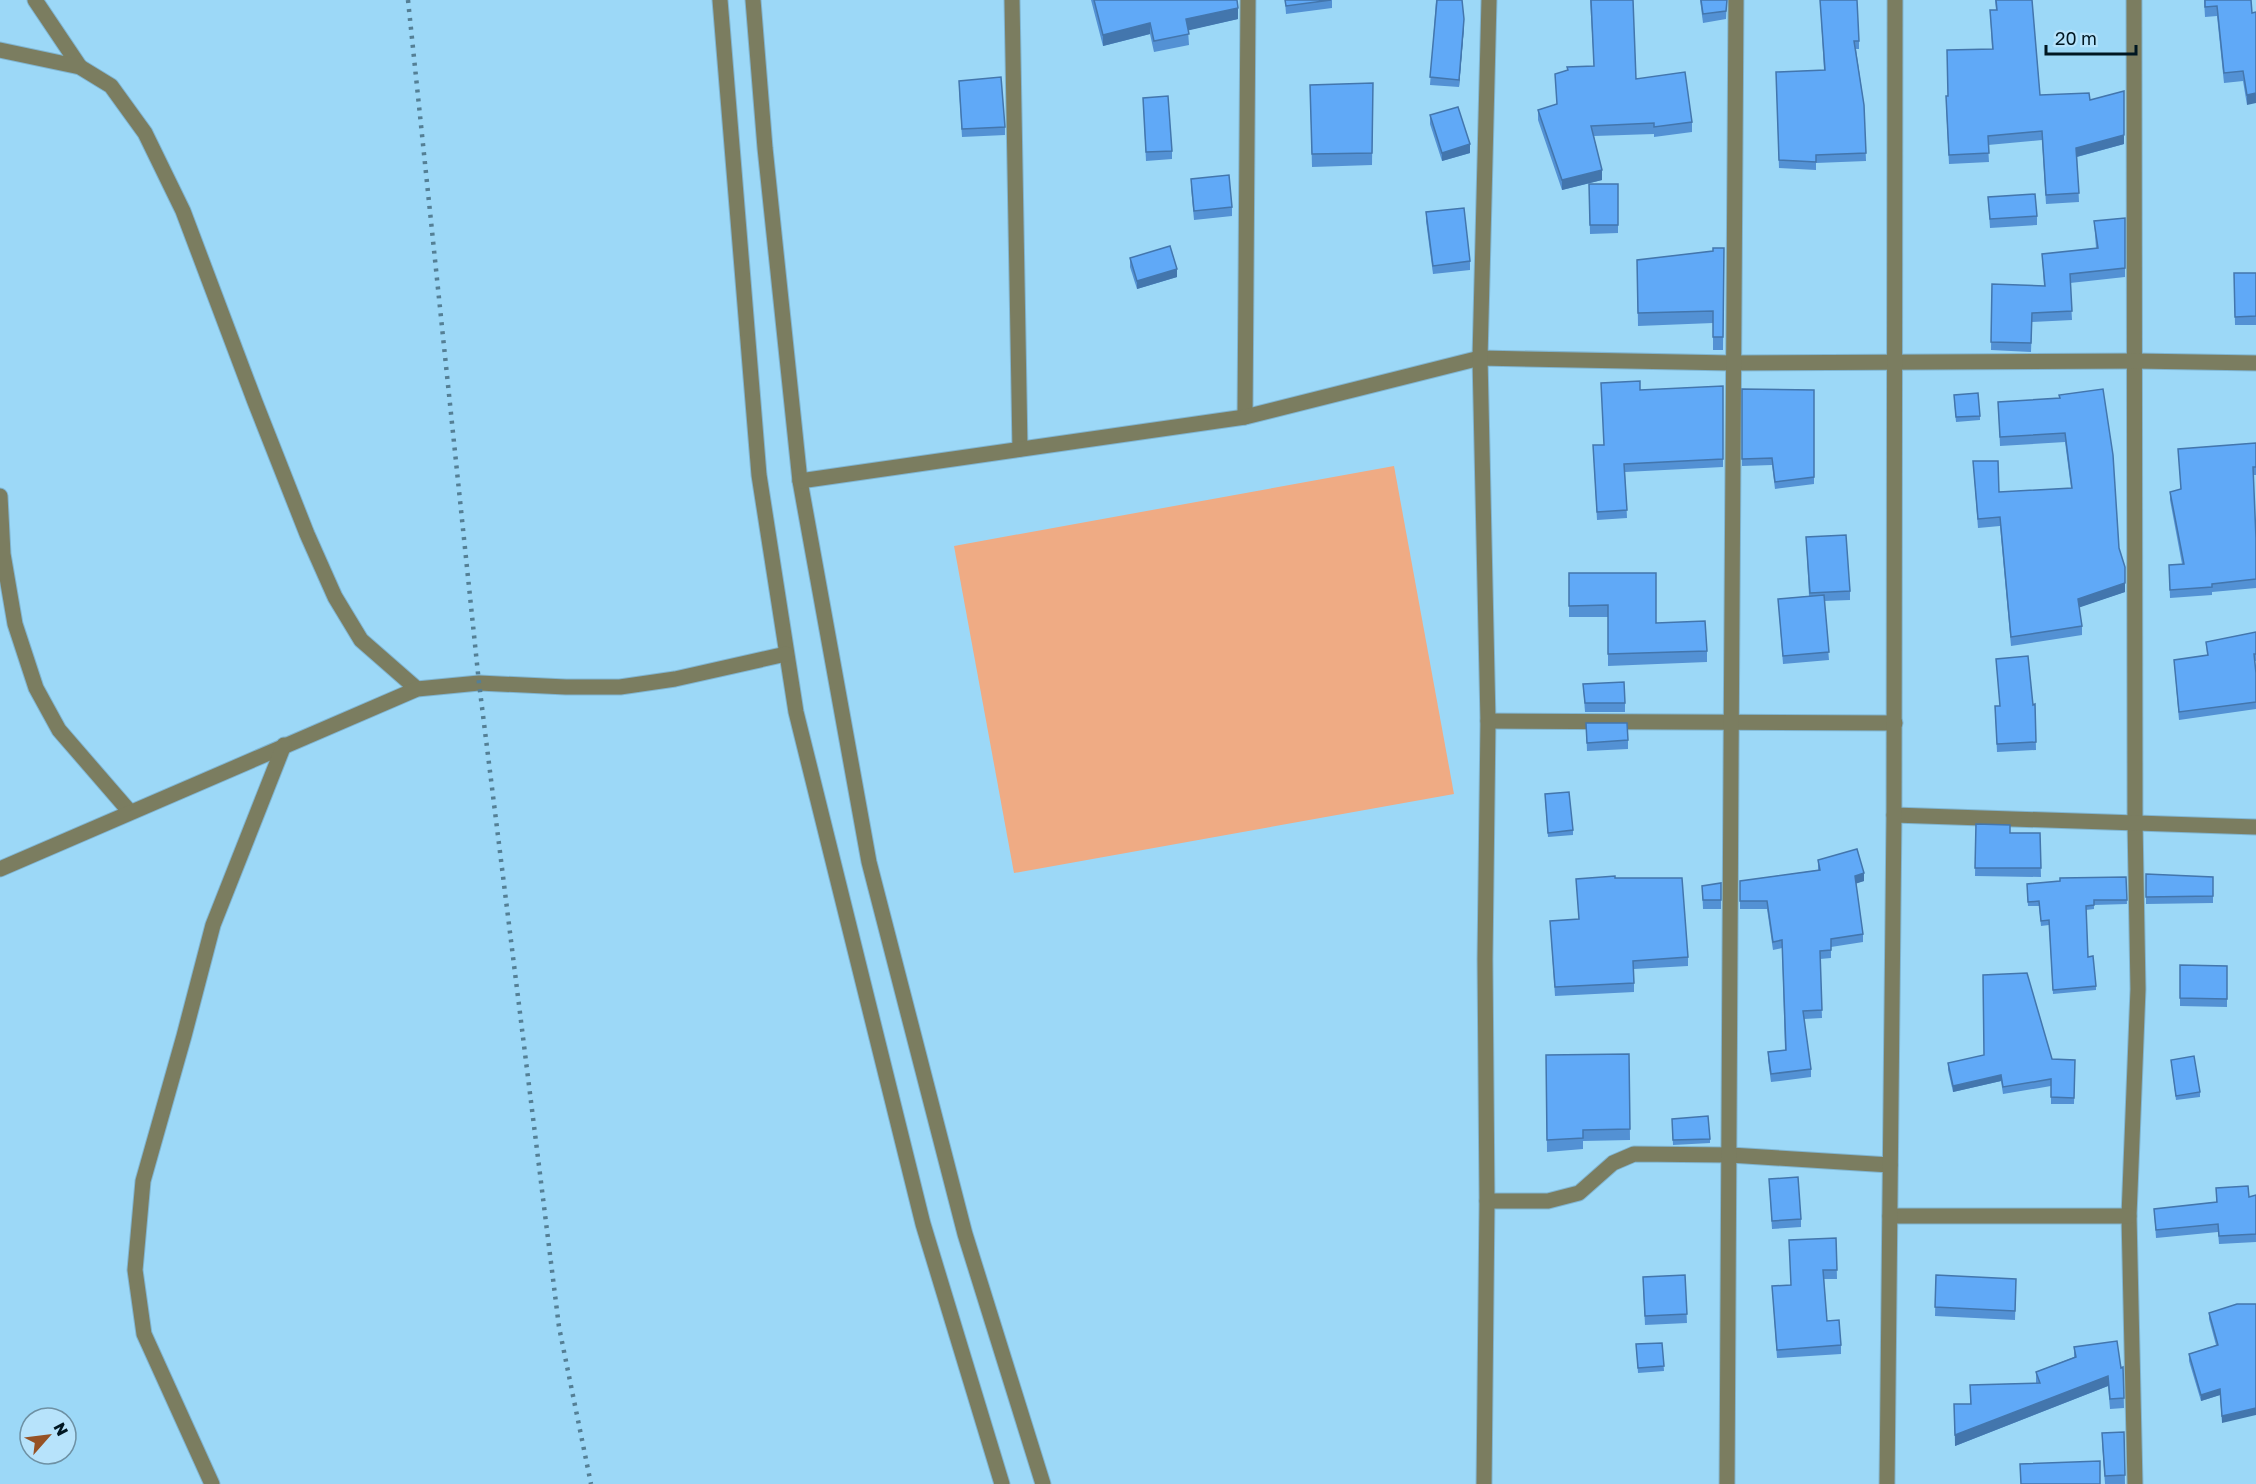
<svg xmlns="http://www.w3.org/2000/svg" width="2256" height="1484" viewBox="0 0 2256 1484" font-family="'Golos Text',sans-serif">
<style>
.green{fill:#efab84}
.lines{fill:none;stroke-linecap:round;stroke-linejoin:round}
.minor-casing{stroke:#80b5d1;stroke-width:17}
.minor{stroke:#7b7d60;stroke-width:15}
.rail{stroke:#547f95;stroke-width:4.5;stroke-dasharray:3 6;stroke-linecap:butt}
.wall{fill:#5391d4}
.shaded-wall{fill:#4376ad}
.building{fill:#60a9f7;stroke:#4376ad;stroke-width:1.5}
</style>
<rect width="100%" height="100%" fill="#9cd8f7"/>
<path class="green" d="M 1394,466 L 1454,794 L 1014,873 L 954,546 Z"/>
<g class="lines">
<g class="minor-casing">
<g id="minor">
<path d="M 35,0 L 80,67"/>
<path d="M 720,0 L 759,475 L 796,712 L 923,1224 L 1002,1484"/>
<path d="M 753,0 L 765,148 L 800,481 L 869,862 L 965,1234 L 1043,1484"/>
<path d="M 1012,0 L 1020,449"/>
<path d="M 2134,0 L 2135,822 L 2138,989 L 2129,1216 L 2135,1484"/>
<path d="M 0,50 L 80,67 L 111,86 L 145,133 L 183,211 L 255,402 L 307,534 L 335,597 L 361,640 L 417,689"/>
<path d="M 1245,417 L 1248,0"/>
<path d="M 800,481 L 1245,417 L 1480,358 L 1731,363 L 2136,361 L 2256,363"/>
<path d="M 0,496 L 3,554 L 15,624 L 36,688 L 59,730 L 130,812"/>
<path d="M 1488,721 L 1895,723"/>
<path d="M 1894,815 L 2256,827"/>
<path d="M 0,869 L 417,689 L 479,683 L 566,687 L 620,687 L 675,679 L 786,654"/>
<path d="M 1487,1201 L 1548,1201 L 1579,1193 L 1613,1163 L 1634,1154 L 1730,1155 L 1890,1165"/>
<path d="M 1890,1216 L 2129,1216"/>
<path d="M 212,1484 L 144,1334 L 135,1270 L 143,1181 L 184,1036 L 213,925 L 284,745"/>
<path d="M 1484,1484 L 1487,1201 L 1485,959 L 1488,721 L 1480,358 L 1489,0"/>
<path d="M 1727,1484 C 1732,989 1730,495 1736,0"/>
<path d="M 1887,1484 L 1894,815 L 1895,0"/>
</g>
</g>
<use href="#minor" class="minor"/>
<path class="rail" d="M 408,0 L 479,683 L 559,1327 L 591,1484"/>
</g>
<g class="wall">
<path d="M 1091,0 L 1237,0 L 1238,19 L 1188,30 L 1189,45 L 1154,52 L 1150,34 L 1103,46 Z"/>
<path d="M 1285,0 L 1332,0 L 1332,8 L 1286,14 Z"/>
<path d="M 1436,0 L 1462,0 L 1464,27 L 1459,87 L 1430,85 Z"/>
<path d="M 1590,0 L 1633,0 L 1636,79 L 1692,122 L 1692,132 L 1654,137 L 1654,134 L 1594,136 L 1602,180 L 1562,190 L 1538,120 L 1538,110 L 1557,104 L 1555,74 L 1594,66 Z"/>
<path d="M 1700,0 L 1727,0 L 1726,19 L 1703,23 Z"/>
<path d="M 1820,0 L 1859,41 L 1859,49 L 1856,49 L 1864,105 L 1866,161 L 1816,163 L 1816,170 L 1779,168 L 1776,72 L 1824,70 Z"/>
<path d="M 1995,0 L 2032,0 L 2040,95 L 2090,100 L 2124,144 L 2077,157 L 2079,202 L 2046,204 L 2042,140 L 1988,145 L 1989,162 L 1949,164 L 1946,105 L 1948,96 L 1992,49 L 1990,10 L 1996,10 Z"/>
<path d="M 2204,0 L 2251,0 L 2252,13 L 2247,105 L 2243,81 L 2224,83 L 2217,16 L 2205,17 Z"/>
<path d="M 1373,83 L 1372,165 L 1312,167 L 1310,85 Z"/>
<path d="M 959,89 L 1005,127 L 1005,135 L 962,137 Z"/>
<path d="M 1143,98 L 1172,151 L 1172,159 L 1146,161 Z"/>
<path d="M 1430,115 L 1470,153 L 1442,161 L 1430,124 Z"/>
<path d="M 1191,179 L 1232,207 L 1232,216 L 1194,220 L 1191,187 Z"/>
<path d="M 1589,184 L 1618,184 L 1618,233 L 1590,234 Z"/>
<path d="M 1988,197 L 2037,216 L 2037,225 L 1990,228 Z"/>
<path d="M 1426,212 L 1470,261 L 1470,270 L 1433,274 L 1426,221 Z"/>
<path d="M 2125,218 L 2125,277 L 2070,283 L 2072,320 L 2032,322 L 2031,352 L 1991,350 L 1992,284 L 2044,286 L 2042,254 L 2096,248 L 2094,221 Z"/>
<path d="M 1724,248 L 1723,350 L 1713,350 L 1713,323 L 1638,326 L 1637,260 L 1713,251 Z"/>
<path d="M 1130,258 L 1177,277 L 1137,289 L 1130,267 Z"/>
<path d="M 2234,273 L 2256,273 L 2256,325 L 2235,325 Z"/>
<path d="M 1723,386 L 1723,467 L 1625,472 L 1627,518 L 1597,520 L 1593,445 L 1604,445 L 1640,390 Z"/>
<path d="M 1742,389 L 1814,390 L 1814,484 L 1775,489 L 1772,465 L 1742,466 Z"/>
<path d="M 2059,398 L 2119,548 L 2125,592 L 2079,607 L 2082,626 L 2082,635 L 2011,646 L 2000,526 L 1978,528 L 1973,461 L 1999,492 L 2071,488 L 2065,442 L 2000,446 L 1998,402 Z"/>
<path d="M 1954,399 L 1980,416 L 1980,420 L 1956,422 Z"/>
<path d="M 2256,443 L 2256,475 L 2253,475 L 2256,538 L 2256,588 L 2212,592 L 2212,595 L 2170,598 L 2169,565 L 2182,564 L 2170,500 L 2170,492 L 2181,490 L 2178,449 Z"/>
<path d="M 1806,537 L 1850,591 L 1850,600 L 1824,601 L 1829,660 L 1783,664 L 1778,599 L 1809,596 Z"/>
<path d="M 1569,573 L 1707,651 L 1707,662 L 1608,666 L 1608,617 L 1569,617 Z"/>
<path d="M 2256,632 L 2256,661 L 2255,661 L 2256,673 L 2256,709 L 2179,720 L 2174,660 L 2207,655 L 2206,642 Z"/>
<path d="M 1996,659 L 2033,705 L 2035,704 L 2036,750 L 1997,752 L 1995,706 L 2000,706 Z"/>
<path d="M 1583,684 L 1625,703 L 1625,712 L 1585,712 Z"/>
<path d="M 1586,723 L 1628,740 L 1628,749 L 1587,751 Z"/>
<path d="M 1545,798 L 1573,830 L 1573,835 L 1548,837 Z"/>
<path d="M 1976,824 L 2010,833 L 2040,833 L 2041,877 L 1975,876 Z"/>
<path d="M 1818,860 L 1864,881 L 1856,883 L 1863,934 L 1863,942 L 1831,947 L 1831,958 L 1820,959 L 1822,1018 L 1804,1019 L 1811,1069 L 1811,1077 L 1771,1082 L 1768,1060 L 1768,1052 L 1785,1050 L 1782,948 L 1773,950 L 1767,909 L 1740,909 L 1740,881 L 1818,870 Z"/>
<path d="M 2146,874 L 2213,877 L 2213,903 L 2146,904 Z"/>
<path d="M 2126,877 L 2127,904 L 2094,905 L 2094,909 L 2086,910 L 2088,957 L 2096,986 L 2096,990 L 2053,994 L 2049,925 L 2041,926 L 2039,906 L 2028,906 L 2027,884 Z"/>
<path d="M 1615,878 L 1688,957 L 1688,966 L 1634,969 L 1634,992 L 1555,996 L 1550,921 L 1579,919 L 1576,879 Z"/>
<path d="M 1721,883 L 1721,909 L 1703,909 L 1702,886 Z"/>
<path d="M 2180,965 L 2227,966 L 2227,1007 L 2180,1006 Z"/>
<path d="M 1629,1054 L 1630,1140 L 1583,1141 L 1583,1149 L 1547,1152 L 1546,1055 Z"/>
<path d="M 2052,1059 L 2075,1060 L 2074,1104 L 2051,1104 L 2051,1086 L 2003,1094 L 2001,1081 L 1953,1092 L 1948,1070 L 1948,1063 Z"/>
<path d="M 2171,1060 L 2200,1092 L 2200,1097 L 2176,1100 Z"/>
<path d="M 1672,1123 L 1710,1139 L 1710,1143 L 1673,1145 Z"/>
<path d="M 1769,1179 L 1801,1219 L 1801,1227 L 1772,1229 Z"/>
<path d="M 2216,1188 L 2249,1197 L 2256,1195 L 2256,1242 L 2219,1244 L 2218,1232 L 2156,1238 L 2154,1209 L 2216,1202 Z"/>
<path d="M 1836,1238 L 1837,1279 L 1824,1279 L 1827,1321 L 1841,1345 L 1841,1354 L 1777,1358 L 1772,1286 L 1790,1285 Z"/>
<path d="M 1685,1275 L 1687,1323 L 1645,1325 L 1643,1285 Z"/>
<path d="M 1936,1275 L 2016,1287 L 2015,1320 L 1935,1316 Z"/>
<path d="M 2256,1304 L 2222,1423 L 2220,1395 L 2201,1401 L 2189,1361 L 2189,1354 L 2216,1345 L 2209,1319 L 2209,1313 Z"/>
<path d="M 1662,1343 L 1664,1371 L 1638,1373 L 1636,1344 Z"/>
<path d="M 2074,1347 L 2121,1368 L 2123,1367 L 2124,1408 L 2110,1409 L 2108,1386 L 1955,1446 L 1954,1404 L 1970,1404 L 1970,1385 L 2036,1383 L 2036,1372 L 2074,1357 Z"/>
<path d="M 2124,1432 L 2125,1484 L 2105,1484 L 2102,1442 Z"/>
</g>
<g class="shaded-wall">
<path d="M 1238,8 L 1238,19 L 1186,31 L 1186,19 Z"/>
<path d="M 1464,19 L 1464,27 L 1459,87 L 1459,80 Z"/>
<path d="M 1150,23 L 1150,34 L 1103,46 L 1103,35 Z"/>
<path d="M 2256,93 L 2256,103 L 2247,105 L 2247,95 Z"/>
<path d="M 2124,135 L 2124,144 L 2076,157 L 2076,148 Z"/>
<path d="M 1470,144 L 1470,153 L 1442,161 L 1442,153 Z"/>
<path d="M 1602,170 L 1602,180 L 1562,190 L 1562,180 Z"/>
<path d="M 1177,269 L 1177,277 L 1137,289 L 1137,281 Z"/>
<path d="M 2125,583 L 2125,592 L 2078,608 L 2078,599 Z"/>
<path d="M 1864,873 L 1864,881 L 1855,884 L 1855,876 Z"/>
<path d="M 2001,1075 L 2001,1081 L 1953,1092 L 1953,1086 Z"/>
<path d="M 2108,1376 L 2108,1386 L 1955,1446 L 1955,1435 Z"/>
<path d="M 2220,1389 L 2220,1395 L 2201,1401 L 2201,1395 Z"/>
<path d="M 2256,1408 L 2256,1415 L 2222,1423 L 2222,1416 Z"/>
</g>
<g class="building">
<path d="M 1094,0 L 1237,0 L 1238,8 L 1186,19 L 1189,34 L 1154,41 L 1150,23 L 1103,35 Z"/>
<path d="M 1285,0 L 1331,0 L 1286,6 Z"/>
<path d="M 1437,0 L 1462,0 L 1464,19 L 1459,80 L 1430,77 Z"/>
<path d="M 1591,0 L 1633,0 L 1636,79 L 1685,72 L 1692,122 L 1654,127 L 1654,123 L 1591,126 L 1602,170 L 1562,180 L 1538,110 L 1557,104 L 1555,74 L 1568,70 L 1567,67 L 1594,66 Z"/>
<path d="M 1701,0 L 1727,0 L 1726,11 L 1703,14 Z"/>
<path d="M 1820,0 L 1857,0 L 1859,41 L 1854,41 L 1864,105 L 1866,153 L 1816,155 L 1816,162 L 1779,160 L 1776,72 L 1825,70 Z"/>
<path d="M 1996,0 L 2032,0 L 2040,95 L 2089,93 L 2090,100 L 2124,91 L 2124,135 L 2076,148 L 2079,193 L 2046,195 L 2042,131 L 1988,136 L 1989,153 L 1949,155 L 1946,96 L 1948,96 L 1947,50 L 1993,49 L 1990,10 L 1997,10 Z"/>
<path d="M 2205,0 L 2251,0 L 2252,13 L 2256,12 L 2256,93 L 2247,95 L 2243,71 L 2224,73 L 2217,6 L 2205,7 Z"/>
<path d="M 1001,77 L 1005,127 L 962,129 L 959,81 Z"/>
<path d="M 1373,83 L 1372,153 L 1312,154 L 1310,85 Z"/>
<path d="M 1168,96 L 1172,151 L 1146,152 L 1143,98 Z"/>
<path d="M 1458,107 L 1470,144 L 1442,153 L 1430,115 Z"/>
<path d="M 1229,175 L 1232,207 L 1194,211 L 1191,179 Z"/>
<path d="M 1589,184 L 1618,184 L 1618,225 L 1590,225 Z"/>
<path d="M 2035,194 L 2037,216 L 1990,219 L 1988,197 Z"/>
<path d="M 1464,208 L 1470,261 L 1433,266 L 1426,212 Z"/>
<path d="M 2125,218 L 2125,268 L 2070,274 L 2072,311 L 2032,313 L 2031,343 L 1991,342 L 1992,284 L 2045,286 L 2042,254 L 2098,248 L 2094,221 Z"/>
<path d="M 1170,246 L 1177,269 L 1137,281 L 1130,258 Z"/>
<path d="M 1713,248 L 1724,248 L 1723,337 L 1713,337 L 1713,311 L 1638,313 L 1637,260 L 1713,251 Z"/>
<path d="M 2234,273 L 2256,273 L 2256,316 L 2235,317 Z"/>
<path d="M 1640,381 L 1640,390 L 1723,386 L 1723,459 L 1624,464 L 1627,510 L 1597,512 L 1593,445 L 1604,445 L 1601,383 Z"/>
<path d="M 1742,389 L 1814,390 L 1814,477 L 1775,482 L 1772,458 L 1742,459 Z"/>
<path d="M 2103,389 L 2113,455 L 2119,548 L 2125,567 L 2125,583 L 2078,599 L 2082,626 L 2011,637 L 2000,517 L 1978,519 L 1973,461 L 1998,461 L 1999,492 L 2072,488 L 2065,433 L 2000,437 L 1998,402 L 2060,398 L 2059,395 Z"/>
<path d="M 1978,393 L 1980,416 L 1956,417 L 1954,395 Z"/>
<path d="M 2256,443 L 2256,467 L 2253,467 L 2256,538 L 2256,579 L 2212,584 L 2212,587 L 2170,590 L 2169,565 L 2184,564 L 2170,492 L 2181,489 L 2178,449 Z"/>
<path d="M 1846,535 L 1850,591 L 1810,593 L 1806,537 Z"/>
<path d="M 1569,573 L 1656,573 L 1656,623 L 1705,621 L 1707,651 L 1608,654 L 1608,605 L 1569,606 Z"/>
<path d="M 1824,595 L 1829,652 L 1783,656 L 1778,599 Z"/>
<path d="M 2256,632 L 2256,654 L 2254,654 L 2256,673 L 2256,702 L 2179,712 L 2174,660 L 2208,655 L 2206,642 Z"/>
<path d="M 2028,656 L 2033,705 L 2035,704 L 2036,742 L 1997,744 L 1995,706 L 2000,706 L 1996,659 Z"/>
<path d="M 1624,682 L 1625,703 L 1585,703 L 1583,684 Z"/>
<path d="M 1586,723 L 1627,723 L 1628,740 L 1587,743 Z"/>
<path d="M 1569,792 L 1573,830 L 1548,833 L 1545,794 Z"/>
<path d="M 1976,824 L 2010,825 L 2010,833 L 2040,833 L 2041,868 L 1975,868 Z"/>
<path d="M 1857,849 L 1864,873 L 1855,876 L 1863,934 L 1831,939 L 1831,950 L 1820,951 L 1822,1010 L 1803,1011 L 1811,1069 L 1771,1074 L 1768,1052 L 1786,1050 L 1782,940 L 1773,942 L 1767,901 L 1740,901 L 1740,881 L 1820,870 L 1818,860 Z"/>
<path d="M 2146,874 L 2213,877 L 2213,896 L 2146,897 Z"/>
<path d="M 1615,876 L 1615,878 L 1682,878 L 1688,957 L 1633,961 L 1634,983 L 1555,987 L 1550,921 L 1579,919 L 1576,879 Z"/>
<path d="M 2126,877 L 2127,900 L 2094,900 L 2094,905 L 2086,906 L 2088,957 L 2093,956 L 2096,986 L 2053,990 L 2049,920 L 2041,921 L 2039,901 L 2028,902 L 2027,884 L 2060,881 L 2060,878 Z"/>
<path d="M 1721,883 L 1721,900 L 1703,900 L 1702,886 Z"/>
<path d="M 2180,965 L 2227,966 L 2227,999 L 2180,998 Z"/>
<path d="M 2027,973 L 2052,1059 L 2075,1060 L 2074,1098 L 2051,1097 L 2051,1079 L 2003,1087 L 2001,1075 L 1953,1086 L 1948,1063 L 1984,1055 L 1983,975 Z"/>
<path d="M 1629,1054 L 1630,1129 L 1583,1130 L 1583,1138 L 1547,1140 L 1546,1055 Z"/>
<path d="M 2194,1056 L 2200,1092 L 2176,1096 L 2171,1060 Z"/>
<path d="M 1708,1116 L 1710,1139 L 1673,1140 L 1672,1119 Z"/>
<path d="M 1798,1177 L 1801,1219 L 1772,1221 L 1769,1179 Z"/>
<path d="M 2248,1186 L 2249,1197 L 2256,1195 L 2256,1234 L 2219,1236 L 2218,1224 L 2156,1230 L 2154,1209 L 2217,1202 L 2216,1188 Z"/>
<path d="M 1836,1238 L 1837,1270 L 1823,1270 L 1827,1321 L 1839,1320 L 1841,1345 L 1777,1350 L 1772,1286 L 1791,1285 L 1789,1240 Z"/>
<path d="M 1685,1275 L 1687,1314 L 1645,1316 L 1643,1277 Z"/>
<path d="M 1936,1275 L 2016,1279 L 2015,1311 L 1935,1307 Z"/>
<path d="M 2237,1304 L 2256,1304 L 2256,1408 L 2222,1416 L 2220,1389 L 2201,1395 L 2189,1354 L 2218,1345 L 2209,1313 Z"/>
<path d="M 2117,1341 L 2121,1368 L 2123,1367 L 2124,1398 L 2110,1399 L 2108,1376 L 1955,1435 L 1954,1404 L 1971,1404 L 1970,1385 L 2040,1383 L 2036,1372 L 2076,1357 L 2074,1347 Z"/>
<path d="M 1662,1343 L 1664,1366 L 1638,1368 L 1636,1344 Z"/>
<path d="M 2124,1432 L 2125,1475 L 2105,1476 L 2102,1433 Z"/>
<path d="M 2100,1461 L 2100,1484 L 2021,1484 L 2020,1464 Z"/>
</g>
<g transform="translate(48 1436) rotate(62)"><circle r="28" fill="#b7e3fb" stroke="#6e91a4" stroke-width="1.5"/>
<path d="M0-4.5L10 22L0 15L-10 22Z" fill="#965225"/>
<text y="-9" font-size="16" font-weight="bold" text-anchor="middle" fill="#001722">N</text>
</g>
<path d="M2046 45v9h90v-9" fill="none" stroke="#001722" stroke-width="3"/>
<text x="2055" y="45" font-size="18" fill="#001722" stroke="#b7e3fb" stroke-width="4.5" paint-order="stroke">20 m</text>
</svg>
